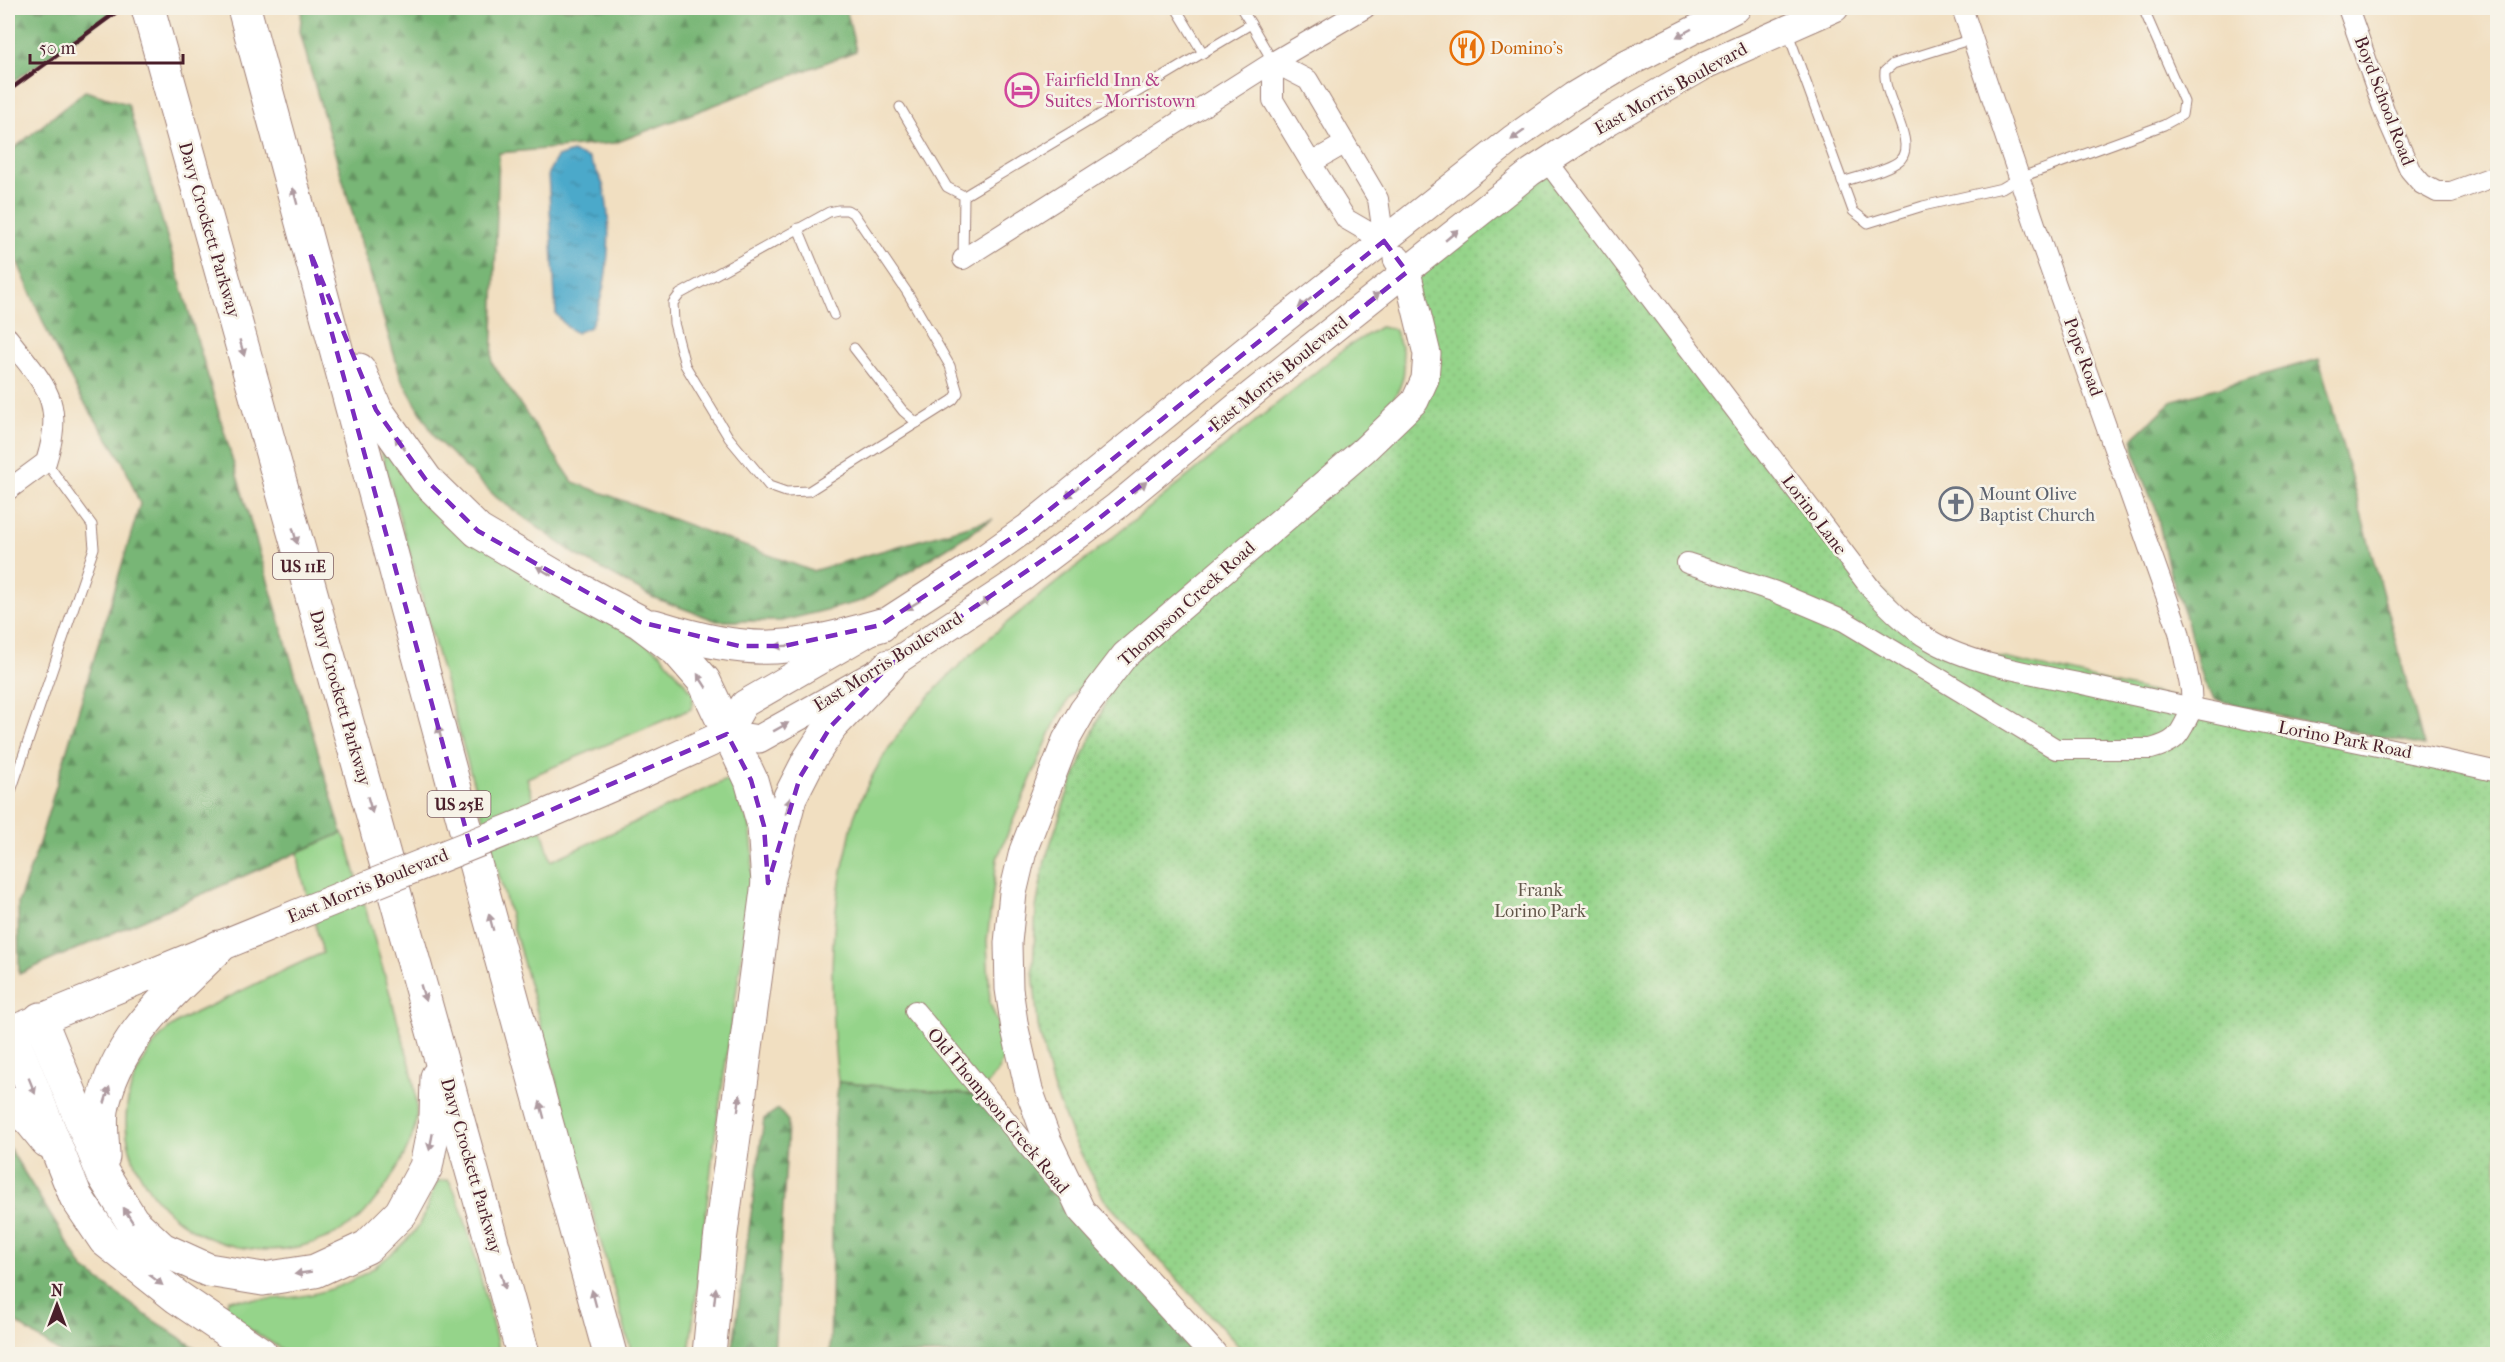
<svg xmlns="http://www.w3.org/2000/svg" width="2505" height="1362" viewBox="0 0 2505 1362" font-family="'IM FELL French Canon',serif">
<style>
.grass{fill:#95d48a;stroke:#707a5a;stroke-width:1.5}
.forest{fill:url(#forest-firs);stroke:#616a50;stroke-width:1.5}
.park{fill:url(#park-dots);stroke:#707a5a;stroke-width:1.5}
.water{fill:url(#water-ripples);stroke:#4a647a;stroke-width:1.5}
.lines{fill:none;stroke-linecap:round;stroke-linejoin:round}
.lane-casing{stroke:#9e7f76;stroke-width:11}
.street-casing{stroke:#9e7f76;stroke-width:22}
.secondary-casing{stroke:#9e7f76;stroke-width:29}
.primary-casing{stroke:#9e7f76;stroke-width:32}
.highway-casing{stroke:#9e7f76;stroke-width:35}
.lane{stroke:#fff;stroke-width:9}
.street{stroke:#fff;stroke-width:20}
.secondary{stroke:#fff;stroke-width:27}
.primary{stroke:#fff;stroke-width:30}
.highway{stroke:#fff;stroke-width:33}
.rail{stroke:#4a1f2b;stroke-width:4.5}
.primary-bridge-casing{stroke:#9e7f76;stroke-width:32;stroke-linecap:butt}
.primary-bridge{stroke:#fff;stroke-width:30}
.oneway{fill:#ae9aa0}
.marked{fill:none;stroke:#7b2cbf;stroke-width:4.5;stroke-dasharray:12 8;stroke-linejoin:round}
.labels{text-anchor:middle;dominant-baseline:central;stroke-width:5;stroke-linejoin:round;paint-order:stroke}
.shield{fill:#f7f3e8;stroke:#7e5f64;stroke-width:1.5}
.shield-label{font-size:16px;font-weight:bold;fill:#4a1f2b}
.food-label{font-size:18px;fill:#c56008;stroke:#f7f3e8;text-anchor:start}
.hotel-label{font-size:18px;fill:#b23c85;stroke:#f7f3e8;text-anchor:start}
.street-label{font-size:18px;fill:#4a1f2b;stroke:#f7f3e8}
.worship-label{font-size:18px;fill:#5b616d;stroke:#f7f3e8;text-anchor:start}
.park-label{font-size:18px;fill:#605548;stroke:#f7f3e8}
</style>
<defs>
<pattern id="forest-firs" width="22" height="20" patternUnits="userSpaceOnUse" patternTransform="scale(1.5)"><rect width="22" height="20" fill="#78b676"/><path d="M5 1l3.5 6h-7zM16 11l3.5 6h-7z" fill="#649361"/></pattern>
<pattern id="park-dots" width="8" height="8" patternUnits="userSpaceOnUse" patternTransform="scale(1.5)"><rect width="8" height="8" fill="#95d48a"/><path d="M2 2h.1M6 6h.1" fill="none" stroke="#82b677" stroke-width="1.8" stroke-linecap="round"/></pattern>
<pattern id="water-ripples" width="26" height="14" patternUnits="userSpaceOnUse" patternTransform="scale(1.5)"><rect width="26" height="14" fill="#4ba9ca"/><path d="M2 4q2-2 4 0t4 0M15 11q2-2 4 0t4 0" fill="none" stroke="#4089a4"/></pattern>
</defs>
<rect width="100%" height="100%" fill="#f7f3e8"/>
<filter id="ink" filterUnits="userSpaceOnUse"><feTurbulence type="fractalNoise" baseFrequency=".0167" numOctaves="2"/><feDisplacementMap in="SourceGraphic" scale="12" xChannelSelector="R" yChannelSelector="G"/><feConvolveMatrix kernelMatrix="1 2 1 2 8 2 1 2 1" color-interpolation-filters="sRGB"/></filter>
<filter id="wash" filterUnits="userSpaceOnUse"><feTurbulence type="fractalNoise" baseFrequency=".008" numOctaves="4" result="noise"/><feDisplacementMap in="SourceGraphic" scale="24" xChannelSelector="R" yChannelSelector="G"/><feGaussianBlur stdDeviation="1.35" result="paint"/><feColorMatrix in="noise" values="0 0 0 0 0 0 0 0 0 0 0 0 0 0 0 0 0 1.4 0 .05"/><feComposite in="paint" operator="in"/></filter>
<g filter="url(#wash)">
<rect width="100%" height="100%" fill="#f1dfc1"/>
<g class="grass">
<path d="M 1380,327 L 1394,329 C 1415,372 1401,392 1374,425 L 1071,695 L 1052,729 L 997,859 L 987,941 L 990,1003 L 1007,1048 L 997,1073 L 977,1095 L 838,1082 C 829,1004 828,925 847,849 C 850,837 851,823 856,812 C 899,695 1018,615 1111,539 C 1189,475 1267,412 1345,348 Z"/>
<path d="M 377,436 L 627,633 L 659,652 L 694,694 L 691,709 L 527,778 L 551,861 L 726,780 L 732,782 L 750,825 L 753,851 L 751,894 L 716,1128 L 689,1354 L 632,1354 Z"/>
<path d="M 342,833 L 346,840 L 410,1064 C 419,1110 422,1126 397,1168 C 392,1177 387,1186 380,1194 C 372,1203 365,1215 356,1221 C 286,1273 182,1253 141,1176 C 121,1140 121,1101 141,1065 C 147,1055 154,1043 162,1035 C 179,1018 204,1009 225,999 C 258,983 289,967 323,953 L 300,869 L 298,852 Z"/>
<path d="M 448,1180 C 462,1192 492,1326 500,1354 L 289,1354 L 232,1318 L 225,1308 L 229,1299 C 288,1301 337,1298 385,1259 C 397,1249 409,1240 418,1227 C 428,1213 429,1195 438,1181 Z"/>
</g>
<g class="forest">
<path d="M 8,8 L 118,8 L 8,85 Z"/>
<path d="M 302,8 L 846,8 L 856,51 L 615,143 L 499,153 L 492,363 L 573,482 L 812,571 L 993,519 L 862,601 L 782,621 L 717,621 L 652,597 L 575,554 L 497,498 L 436,439 L 401,378 L 310,69 L 300,31 Z"/>
<path d="M 85,91 L 128,104 L 342,833 L 19,974 L 18,903 L 37,850 L 140,504 L 122,460 L 80,396 L 49,336 L 12,249 L 8,224 L 8,171 L 11,151 Z"/>
<path d="M 2319,359 L 2424,746 L 2280,716 L 2214,699 L 2204,682 L 2186,618 L 2169,570 L 2156,509 L 2141,475 L 2132,439 L 2174,400 Z"/>
<path d="M 838,1082 L 986,1096 L 1221,1354 L 830,1354 L 834,1131 Z"/>
<path d="M 778,1109 L 788,1121 L 787,1144 L 774,1354 L 732,1354 L 764,1119 Z"/>
<path d="M 8,1146 L 83,1268 L 151,1319 L 205,1354 L 62,1354 L 8,1317 Z"/>
</g>
<path class="park" d="M 1547,161 L 1824,529 L 1931,641 L 2497,772 L 2497,1354 L 1246,1354 L 1104,1199 L 1072,1136 L 1052,1085 L 1038,1026 L 1033,970 L 1036,908 L 1045,860 L 1067,795 L 1125,655 L 1425,379 L 1407,272 Z"/>
<path class="water" d="M 572,152 L 589,158 C 594,168 602,178 604,188 C 613,228 609,291 590,327 L 576,333 L 566,326 L 556,314 L 548,173 L 557,157 Z"/>
</g>
<g filter="url(#ink)">
<g class="lines">
<g class="lane-casing">
<g id="lane">
<path d="M 1176,8 L 1203,53"/>
<path d="M 1241,8 L 1251,24"/>
<path d="M 1788,33 L 1853,211 L 1868,223 L 1923,206 L 2002,188 L 2019,178 L 2164,125 L 2182,115 L 2184,102 L 2143,8"/>
<path d="M 900,107 L 947,187 L 964,196 L 963,259"/>
<path d="M 1842,182 C 1856,177 1889,170 1900,160 C 1918,142 1882,96 1885,71 L 1893,64 L 1972,39"/>
<path d="M 964,196 L 1251,24 L 1273,62"/>
<path d="M 838,210 L 847,210 L 854,214 L 907,292 L 950,366 L 958,393 L 953,400 L 809,491 L 786,492 L 769,486 L 729,438 L 685,365 L 674,323 L 673,303 L 680,294 L 829,212 Z"/>
<path d="M 798,228 L 834,315"/>
<path d="M 854,348 L 903,411 L 917,423"/>
<path d="M 8,800 L 94,548 L 92,525 L 46,462"/>
</g>
</g>
<g class="street-casing">
<g id="street">
<path d="M 1962,8 L 2045,254 L 2179,632 L 2191,690 L 2192,709"/>
<path d="M 2348,8 L 2385,113 L 2410,170 L 2422,184 L 2437,192 L 2451,192 L 2498,175"/>
<path d="M 1273,62 L 1308,80 L 1378,199 L 1384,241 L 1346,219 L 1311,163 L 1273,100 Z"/>
<path d="M 1547,161 L 1872,590 C 1890,609 1908,627 1930,640 C 1973,666 2043,675 2092,686 C 2227,717 2363,741 2498,772"/>
<path d="M 1311,163 L 1344,144"/>
<path d="M 963,259 L 1273,62 L 1365,8"/>
<path d="M 8,338 C 44,385 66,400 46,462 L 8,490"/>
<path d="M 1687,563 L 1773,591 L 1844,621 L 2056,749 L 2151,749 C 2180,741 2179,734 2192,709"/>
<path d="M 915,1011 L 1062,1187"/>
</g>
</g>
<g class="secondary-casing">
<g id="secondary">
<path d="M 1737,8 L 1623,66 L 1573,96 L 1512,139 L 1253,344 L 1028,527 L 980,561 L 881,625 L 744,704 L 727,734 L 759,739 L 889,666 L 1022,578 L 1117,506 L 1252,394 L 1531,172 L 1609,121 L 1708,64 L 1835,8"/>
<path d="M 1213,1354 L 1081,1210 L 1047,1139 L 1029,1090 L 1015,1029 L 1009,989 L 1008,943 L 1013,893 L 1023,851 L 1066,740 L 1083,710 L 1125,655 L 1364,450 L 1415,401 L 1425,379 L 1427,354 L 1407,272 L 1397,259"/>
</g>
</g>
<g class="primary-casing">
<g id="primary">
<path d="M 538,818 L 633,777 L 727,734"/>
<path d="M 17,1029 L 311,909"/>
</g>
</g>
<g class="highway-casing">
<g id="highway">
<path d="M 148,8 L 523,1354"/>
<path d="M 244,8 L 475,863 L 610,1354"/>
<path d="M 359,370 L 376,410 L 426,480 L 478,531 L 561,580 L 640,622 L 677,650 L 704,681 L 751,780 L 764,826 L 768,883"/>
<path d="M 654,626 C 696,639 742,651 786,646 C 819,643 850,634 881,625"/>
<path d="M 40,1019 L 103,1174 L 132,1221 L 162,1249 L 208,1270 L 263,1279 L 315,1271 L 367,1247 L 401,1213 L 426,1167 L 436,1116 L 437,1077"/>
<path d="M 10,1031 L 76,1197 L 105,1240 L 177,1297 L 261,1354"/>
<path d="M 8,1103 L 30,1120 L 47,1141"/>
<path d="M 103,1157 C 103,1142 100,1125 102,1110 C 115,1039 170,995 219,947"/>
<path d="M 709,1354 L 720,1241 L 768,883 L 790,797 L 809,760 L 831,726 L 889,666"/>
</g>
</g>
<use href="#lane" class="lane"/>
<use href="#street" class="street"/>
<use href="#secondary" class="secondary"/>
<use href="#primary" class="primary"/>
<use href="#highway" class="highway"/>
<path class="rail" d="M 8,91 L 122,8"/>
<g class="primary-bridge-casing">
<path id="primary-bridge" d="M 311,909 L 538,818"/>
</g>
<use href="#primary-bridge" class="primary-bridge"/>
</g>
<defs><path id="oneway-solid" d="M-6-.8H1V-3.2L6.5 0L1 3.2V.8H-6Z" transform="scale(1.5)"/></defs>
<g class="oneway">
<use href="#oneway-solid" transform="translate(1684 33) rotate(152)"/>
<use href="#oneway-solid" transform="translate(1518 135) rotate(144)"/>
<use href="#oneway-solid" transform="translate(295 196) rotate(-105)"/>
<use href="#oneway-solid" transform="translate(1452 235) rotate(-40)"/>
<use href="#oneway-solid" transform="translate(1373 298) rotate(-38)"/>
<use href="#oneway-solid" transform="translate(1305 303) rotate(142)"/>
<use href="#oneway-solid" transform="translate(242 348) rotate(74)"/>
<use href="#oneway-solid" transform="translate(400 443) rotate(-126)"/>
<use href="#oneway-solid" transform="translate(1140 487) rotate(-40)"/>
<use href="#oneway-solid" transform="translate(1072 492) rotate(141)"/>
<use href="#oneway-solid" transform="translate(295 536) rotate(74)"/>
<use href="#oneway-solid" transform="translate(544 571) rotate(-149)"/>
<use href="#oneway-solid" transform="translate(983 603) rotate(-33)"/>
<use href="#oneway-solid" transform="translate(913 605) rotate(148)"/>
<use href="#oneway-solid" transform="translate(783 646) rotate(177)"/>
<use href="#oneway-solid" transform="translate(702 681) rotate(-123)"/>
<use href="#oneway-solid" transform="translate(781 727) rotate(-29)"/>
<use href="#oneway-solid" transform="translate(440 734) rotate(-105)"/>
<use href="#oneway-solid" transform="translate(370 805) rotate(74)"/>
<use href="#oneway-solid" transform="translate(788 806) rotate(-75)"/>
<use href="#oneway-solid" transform="translate(491 922) rotate(-105)"/>
<use href="#oneway-solid" transform="translate(423 993) rotate(74)"/>
<use href="#oneway-solid" transform="translate(32 1086) rotate(68)"/>
<use href="#oneway-solid" transform="translate(107 1095) rotate(-73)"/>
<use href="#oneway-solid" transform="translate(739 1103) rotate(-82)"/>
<use href="#oneway-solid" transform="translate(542 1110) rotate(-105)"/>
<use href="#oneway-solid" transform="translate(431 1142) rotate(101)"/>
<use href="#oneway-solid" transform="translate(128 1215) rotate(-123)"/>
<use href="#oneway-solid" transform="translate(303 1273) rotate(171)"/>
<use href="#oneway-solid" transform="translate(156 1280) rotate(38)"/>
<use href="#oneway-solid" transform="translate(503 1281) rotate(74)"/>
<use href="#oneway-solid" transform="translate(715 1296) rotate(-84)"/>
<use href="#oneway-solid" transform="translate(594 1298) rotate(-105)"/>
</g>
</g>
<path class="marked" d="M 1384,241 L 1407,272 L 1076,537 L 889,666 L 831,726 L 800,777 L 768,883 L 764,826 L 751,780 L 727,734 L 470,845 L 310,252 L 376,410 L 426,480 L 478,531 L 640,622 L 739,646 L 784,646 L 881,625 L 1028,527 Z"/>
<defs>
<g id="restaurant-ring" transform="scale(1.725)"><circle r="9.5" fill="#f7f3e8" stroke="#e8710a" stroke-width="1.5"/><path d="M-5-6h1v4h1v-4h1v4h1v-4h1v5L-1.5 .5V6h-2V.5L-5-1ZM5-6V6H3V1.5H1.5Q1.5-4 5-6Z" fill="#e8710a"/></g>
<g id="hotel-ring" transform="scale(1.725)"><circle r="9.5" fill="#f7f3e8" stroke="#d1479c" stroke-width="1.5"/><path d="M-6-4.5h1.5V1H6V5H4.5V3h-9V5H-6ZM-4 0a1.8 1.8 0 1 1 3.6 0ZM.5 0V-2.5h3Q6-2.5 6 0Z" fill="#d1479c"/></g>
<g id="church-ring" transform="scale(1.725)"><circle r="9.5" fill="#f7f3e8" stroke="#6b7280" stroke-width="1.5"/><path d="M-1.2-6h2.4v3.5h3.3v2.4h-3.3V6h-2.4V-.1h-3.3v-2.4h3.3Z" fill="#6b7280"/></g>
</defs>
<g fill-rule="evenodd">
<use href="#restaurant-ring" x="1467" y="48"/>
<use href="#hotel-ring" x="1022" y="90"/>
<use href="#church-ring" x="1956" y="504"/>
</g>
<g class="labels">
<g class="shield">
<rect x="273" y="553" width="60" height="26" rx="4.5"/>
<rect x="427.5" y="791" width="63" height="26" rx="4.5"/>
</g>
<g class="shield-label">
<text x="303" y="566">US 11E</text>
<text x="459" y="804">US 25E</text>
</g>
<g class="food-label">
<text x="1490" y="48">Domino's</text>
</g>
<g class="hotel-label">
<text x="1045" y="80">Fairfield Inn &amp;<tspan x="1045" dy="21">Suites - Morristown</tspan></text>
</g>
<g class="street-label">
<text transform="translate(1671 89) rotate(-29)">East Morris Boulevard</text>
<text transform="translate(2384 101) rotate(69)">Boyd School Road</text>
<text transform="translate(209 230) rotate(74)">Davy Crockett Parkway</text>
<text transform="translate(2083 357) rotate(70)">Pope Road</text>
<text transform="translate(1279 374) rotate(-39)">East Morris Boulevard</text>
<text transform="translate(1814 515) rotate(53)">Lorino Lane</text>
<text transform="translate(1187 604) rotate(-42)">Thompson Creek Road</text>
<text transform="translate(888 662) rotate(-32)">East Morris Boulevard</text>
<text transform="translate(340 698) rotate(74)">Davy Crockett Parkway</text>
<text transform="translate(2345 740) rotate(11)">Lorino Park Road</text>
<text transform="translate(368 886) rotate(-22)">East Morris Boulevard</text>
<text transform="translate(998 1111) rotate(50)">Old Thompson Creek Road</text>
<text transform="translate(471 1166) rotate(74)">Davy Crockett Parkway</text>
</g>
<g class="worship-label">
<text x="1979" y="494">Mount Olive<tspan x="1979" dy="21">Baptist Church</tspan></text>
</g>
<g class="park-label">
<text x="1540" y="890">Frank<tspan x="1540" dy="21">Lorino Park</tspan></text>
</g>
</g>
<rect width="2505" height="1362" fill="none" stroke="#f7f3e8" stroke-width="30"/>
<g transform="translate(57 1305)" stroke="#f7f3e8" stroke-width="4.5" paint-order="stroke">
<path d="M0-4.5L10 22L0 15L-10 22Z" fill="#4a1f2b"/>
<text y="-9" font-size="16" font-weight="bold" text-anchor="middle" fill="#4a1f2b">N</text>
</g>
<path d="M30 54v9h153v-9" fill="none" stroke="#4a1f2b" stroke-width="3"/>
<text x="39" y="54" font-size="18" fill="#4a1f2b" stroke="#f7f3e8" stroke-width="4.5" paint-order="stroke">50 m</text>
</svg>
